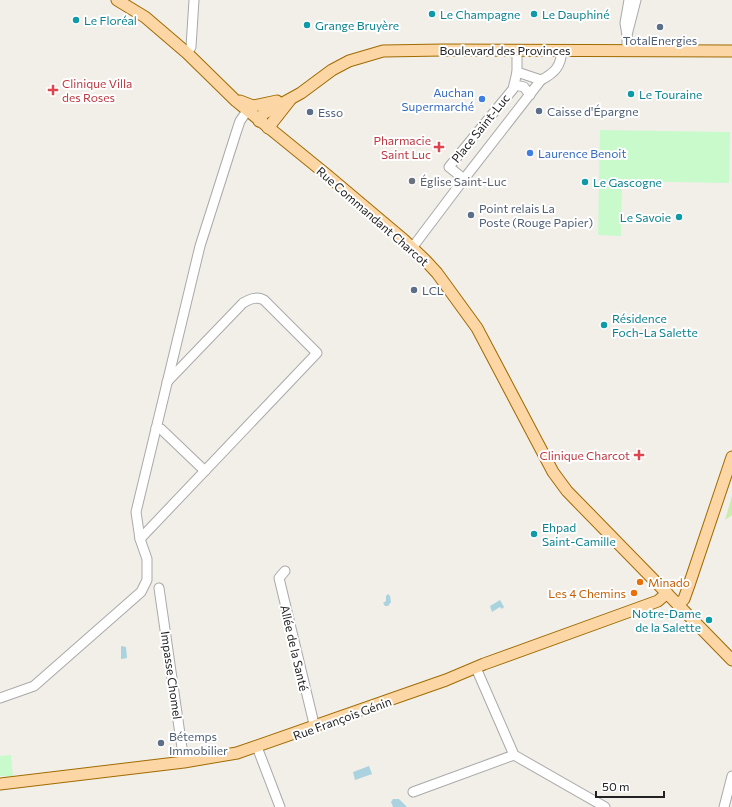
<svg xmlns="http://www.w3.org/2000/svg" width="732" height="807" viewBox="0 0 732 807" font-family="Commissioner,sans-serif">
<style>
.grass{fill:#cdebb0}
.park{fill:#c8facc}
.water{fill:#aad3df}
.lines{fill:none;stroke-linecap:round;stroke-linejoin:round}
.minor-casing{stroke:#a9a9a9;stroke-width:11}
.major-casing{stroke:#a06b00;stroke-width:13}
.minor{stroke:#fff;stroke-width:9}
.major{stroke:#fcd6a4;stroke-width:11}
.culture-dot{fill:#0f9aa8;stroke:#fff;stroke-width:1.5}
.service-dot{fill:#5c6f8a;stroke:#fff;stroke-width:1.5}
.health-dot{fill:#e0444e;stroke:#fff;stroke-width:1.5}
.shop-dot{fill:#3f7fe0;stroke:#fff;stroke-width:1.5}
.worship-dot{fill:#6b7280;stroke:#fff;stroke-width:1.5}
.food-dot{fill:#e8710a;stroke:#fff;stroke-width:1.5}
.labels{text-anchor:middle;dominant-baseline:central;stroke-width:4;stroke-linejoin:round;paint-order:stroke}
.culture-label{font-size:12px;fill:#0d838f;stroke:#fff;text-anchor:start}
.service-label{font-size:12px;fill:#4e5e75;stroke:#fff;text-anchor:start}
.street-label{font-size:12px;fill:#222;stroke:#fff}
.health-label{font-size:12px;fill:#be3a42;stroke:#fff;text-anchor:end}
.shop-label{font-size:12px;fill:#366cbe;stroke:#fff;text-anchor:end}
.worship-label{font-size:12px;fill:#5b616d;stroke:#fff;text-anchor:start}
.food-label{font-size:12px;fill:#c56008;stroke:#fff;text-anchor:start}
</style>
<rect width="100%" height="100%" fill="#f2efe9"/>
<path class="grass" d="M 732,496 L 732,515 L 725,520 Z"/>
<g class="park">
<path d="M 600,130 L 730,132 L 729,183 L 622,181 L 621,236 L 598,235 Z"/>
<path d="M 11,755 L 13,777 L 0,776 L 0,756 Z"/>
</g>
<g class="water">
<path d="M 388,594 L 390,596 L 391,602 L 388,606 L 385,606 L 383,603 L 386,601 L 386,596 Z"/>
<path d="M 500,600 L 504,607 L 502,609 L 500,607 L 492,612 L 490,606 Z"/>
<path d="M 121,646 L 126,647 L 127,658 L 121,659 Z"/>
<path d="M 369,766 L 372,774 L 355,780 L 353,772 Z"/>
<path d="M 393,799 L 399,799 L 407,807 L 393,807 L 391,802 Z"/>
</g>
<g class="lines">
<g class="minor-casing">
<g id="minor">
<path d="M 627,35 L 636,0"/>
<path d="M 517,50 L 517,72 L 541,80 C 555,73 561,66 562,50"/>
<path d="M 627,50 L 627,35 L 625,23 L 629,0"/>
<path d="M 187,53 L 191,47 L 194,0"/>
<path d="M 517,72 L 513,89 L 449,167 L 464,179 L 541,80"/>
<path d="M 515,85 L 524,87 L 530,95"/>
<path d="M 412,248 L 464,179"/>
<path d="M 156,428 L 161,429 L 205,471"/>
<path d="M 140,539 L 317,353 L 264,300 C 256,296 250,299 243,303 L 167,382"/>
<path d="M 285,571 L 279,578 L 315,728"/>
<path d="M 159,588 L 184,762"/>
<path d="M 476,668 L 514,755 L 605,807"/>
<path d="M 0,698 L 34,686 L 141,592 L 147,580 L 147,559 L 140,539 L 136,512 L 200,246 L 236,133 L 240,121 L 247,111"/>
<path d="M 257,747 L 280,807"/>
<path d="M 413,792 L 514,755"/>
<path d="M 724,807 L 732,776"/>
</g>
</g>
<g class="major-casing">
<g id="major">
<path d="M 117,0 L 145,17 L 187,53 L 236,101 L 327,175 L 404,240 L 425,260 L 437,273 L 477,328 L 553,472 L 567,491 L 732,660"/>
<path d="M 240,101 L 253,106 L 277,101"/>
<path d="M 259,121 L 263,114 L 301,93 L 332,70 L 349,61 L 383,51 L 443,50 L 732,51"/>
<path d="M 268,128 L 290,100"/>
<path d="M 678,605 L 684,599 L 689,585 L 732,457"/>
<path d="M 0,784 L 184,762 L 237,753 L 446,680 L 484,664 L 658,601 L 667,593"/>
</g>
</g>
<use href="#minor" class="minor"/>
<use href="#major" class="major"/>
</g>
<g class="culture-dot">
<circle cx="432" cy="14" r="4"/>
<circle cx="534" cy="14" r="4"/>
<circle cx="76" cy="20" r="4"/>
<circle cx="307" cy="25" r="4"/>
<circle cx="631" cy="94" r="4"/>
<circle cx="585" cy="182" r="4"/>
<circle cx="679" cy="217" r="4"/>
<circle cx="604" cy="325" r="4"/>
<circle cx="534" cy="534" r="4"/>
<circle cx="709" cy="620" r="4"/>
</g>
<g class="service-dot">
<circle cx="660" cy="27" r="4"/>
<circle cx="539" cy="111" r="4"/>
<circle cx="310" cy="112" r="4"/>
<circle cx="471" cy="215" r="4"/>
<circle cx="414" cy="290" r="4"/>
<circle cx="161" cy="743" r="4"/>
</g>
<g class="health-dot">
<path d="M51 84h4v4h4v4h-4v4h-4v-4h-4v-4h4z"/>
<path d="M437 141h4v4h4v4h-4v4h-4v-4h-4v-4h4z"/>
<path d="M637 449h4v4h4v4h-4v4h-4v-4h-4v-4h4z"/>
</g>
<g class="shop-dot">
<circle cx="482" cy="99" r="4"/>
<circle cx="530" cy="153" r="4"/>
</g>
<circle class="worship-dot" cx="412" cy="181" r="4"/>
<g class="food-dot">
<circle cx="640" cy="582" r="4"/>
<circle cx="634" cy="593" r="4"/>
</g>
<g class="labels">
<g class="culture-label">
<text x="440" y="14">Le Champagne</text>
<text x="542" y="14">Le Dauphiné</text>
<text x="84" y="20">Le Floréal</text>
<text x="315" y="25">Grange Bruyère</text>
<text x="639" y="94">Le Touraine</text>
<text x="593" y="182">Le Gascogne</text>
<text x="671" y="217" text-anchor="end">Le Savoie</text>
<text x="612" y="318">Résidence<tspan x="612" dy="14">Foch-La Salette</tspan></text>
<text x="542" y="527">Ehpad<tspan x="542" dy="14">Saint-Camille</tspan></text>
<text x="701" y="613" text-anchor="end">Notre-Dame<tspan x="701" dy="14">de la Salette</tspan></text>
</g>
<g class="service-label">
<text x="660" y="40" text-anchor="middle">TotalEnergies</text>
<text x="547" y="111">Caisse d'Épargne</text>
<text x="318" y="112">Esso</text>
<text x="479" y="208">Point relais La<tspan x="479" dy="14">Poste (Rouge Papier)</tspan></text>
<text x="422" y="290">LCL</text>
<text x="169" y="736">Bétemps<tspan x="169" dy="14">Immobilier</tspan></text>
</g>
<g class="street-label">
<text x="505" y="50">Boulevard des Provinces</text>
<text transform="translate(480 128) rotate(-51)">Place Saint-Luc</text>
<text transform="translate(373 216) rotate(41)">Rue Commandant Charcot</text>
<text transform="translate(295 648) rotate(77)">Allée de la Santé</text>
<text transform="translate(172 675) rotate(82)">Impasse Chomel</text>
<text transform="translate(342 718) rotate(-20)">Rue François Génin</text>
</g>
<g class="health-label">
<text x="62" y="83" text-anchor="start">Clinique Villa<tspan x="62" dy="14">des Roses</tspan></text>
<text x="431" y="140">Pharmacie<tspan x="431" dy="14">Saint Luc</tspan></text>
<text x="630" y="455">Clinique Charcot</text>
</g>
<g class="shop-label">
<text x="474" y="92">Auchan<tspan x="474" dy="14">Supermarché</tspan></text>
<text x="538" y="153" text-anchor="start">Laurence Benoit</text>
</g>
<g class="worship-label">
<text x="420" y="181">Église Saint-Luc</text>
</g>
<g class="food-label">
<text x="648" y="582">Minado</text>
<text x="626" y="593" text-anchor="end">Les 4 Chemins</text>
</g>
</g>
<path d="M596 791v6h68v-6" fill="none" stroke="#222222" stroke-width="2"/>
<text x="602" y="791" font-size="12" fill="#222222" stroke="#ffffff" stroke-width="3" paint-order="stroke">50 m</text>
</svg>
